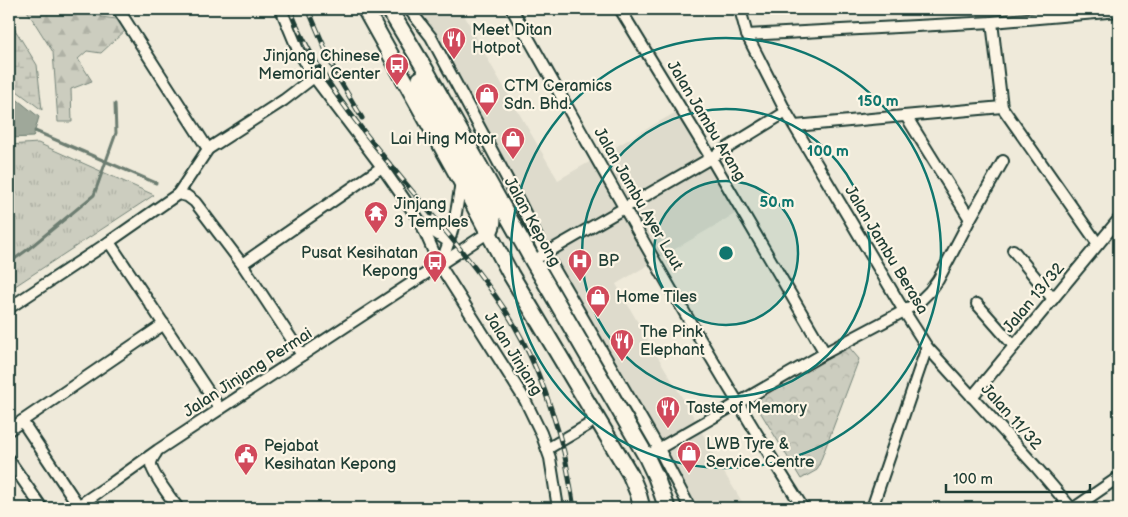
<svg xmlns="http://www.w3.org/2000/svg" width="1128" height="517" viewBox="0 0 1128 517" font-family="'Balsamiq Sans',sans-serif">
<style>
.built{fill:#dedbcc}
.grass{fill:url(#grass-tufts);stroke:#76857a}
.forest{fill:url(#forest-firs);stroke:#76857a}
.wetland{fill:url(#wetland-marsh);stroke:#76857a}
.park{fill:url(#park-crowns);stroke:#76857a}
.water{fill:#9fa89a;stroke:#6c7d71}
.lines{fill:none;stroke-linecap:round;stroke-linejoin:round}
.stream{stroke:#6c7d71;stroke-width:3}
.street-casing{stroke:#1f3d34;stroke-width:14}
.primary-casing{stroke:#1f3d34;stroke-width:19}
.street{stroke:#fcf5e5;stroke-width:10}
.primary{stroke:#fcf5e5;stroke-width:15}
.rail-casing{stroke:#1f3d34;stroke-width:5}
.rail{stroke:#fcf5e5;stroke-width:3;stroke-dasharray:9;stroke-linecap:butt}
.ring{fill:none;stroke:#0f766e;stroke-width:2.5}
.labels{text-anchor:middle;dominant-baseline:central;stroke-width:4.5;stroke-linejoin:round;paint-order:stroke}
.poi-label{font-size:16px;fill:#1f3d34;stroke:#fcf5e5;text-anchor:start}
.street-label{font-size:16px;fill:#1f3d34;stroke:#fcf5e5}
.centre{fill:#0f766e;stroke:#fcf5e5;stroke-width:2.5}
.ring-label{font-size:15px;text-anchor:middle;font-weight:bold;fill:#0f766e;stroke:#fcf5e5;stroke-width:4.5;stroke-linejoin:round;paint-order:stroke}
</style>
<defs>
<pattern id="grass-tufts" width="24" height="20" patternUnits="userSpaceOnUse" patternTransform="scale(1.25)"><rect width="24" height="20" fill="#cccdbf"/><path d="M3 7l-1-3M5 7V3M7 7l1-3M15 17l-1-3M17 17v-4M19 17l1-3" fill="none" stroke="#afb1a5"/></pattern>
<pattern id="forest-firs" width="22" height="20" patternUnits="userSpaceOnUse" patternTransform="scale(1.25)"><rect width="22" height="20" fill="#cccdbf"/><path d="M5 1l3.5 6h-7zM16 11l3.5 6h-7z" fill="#afb1a5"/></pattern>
<pattern id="wetland-marsh" width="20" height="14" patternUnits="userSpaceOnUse" patternTransform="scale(1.25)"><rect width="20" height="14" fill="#cccdbf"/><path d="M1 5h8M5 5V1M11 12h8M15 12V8" fill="none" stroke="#afb1a5"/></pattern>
<pattern id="park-crowns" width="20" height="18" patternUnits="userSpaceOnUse" patternTransform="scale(1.25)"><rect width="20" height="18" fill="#cccdbf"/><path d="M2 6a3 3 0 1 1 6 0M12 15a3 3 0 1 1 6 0" fill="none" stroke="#afb1a5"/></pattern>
</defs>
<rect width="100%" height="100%" fill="#efeada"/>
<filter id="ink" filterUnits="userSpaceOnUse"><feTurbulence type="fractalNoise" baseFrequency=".02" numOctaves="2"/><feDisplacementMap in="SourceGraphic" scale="10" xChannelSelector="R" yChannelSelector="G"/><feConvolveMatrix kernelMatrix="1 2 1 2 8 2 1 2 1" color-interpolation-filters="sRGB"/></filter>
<g filter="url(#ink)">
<path class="built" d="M 418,9 L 461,9 L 491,65 L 558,180 L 678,111 L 738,212 L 616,284 L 645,335 L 696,421 L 718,463 L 746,508 L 694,508 L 415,10 Z"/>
<path class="grass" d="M 38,143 L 154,195 L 9,290 L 9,145 Z"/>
<path class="forest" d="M 26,9 L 90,9 L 101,17 L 117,19 L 127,29 L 101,53 L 87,51 L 78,59 L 92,81 L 71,89 L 72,122 L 58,122 L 53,52 Z"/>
<path class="wetland" d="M 9,20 L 37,65 L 42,110 L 9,85 Z"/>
<path class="park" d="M 848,346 L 859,359 L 817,470 L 801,479 L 753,400 Z"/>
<path class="water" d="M 9,93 L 39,117 L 33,137 L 9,138 Z"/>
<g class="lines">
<g class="stream">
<path d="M 35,131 L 156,183"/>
<path d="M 9,263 L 27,250 L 94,195 L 116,133 L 115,104"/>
</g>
<g class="street-casing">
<g id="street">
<path d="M 118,9 L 208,149"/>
<path d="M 281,9 L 298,50 L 314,77 L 382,167 L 421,223 L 439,264 L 525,400 L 541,433 L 550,458 L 558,508"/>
<path d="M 409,9 L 431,37 L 519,201 L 545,253 L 659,449 L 690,508"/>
<path d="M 512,9 C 607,177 700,346 803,508"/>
<path d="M 620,9 L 711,158 L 825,353"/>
<path d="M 740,9 L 747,35 L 786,112 L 904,311 L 927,347 L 1037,468 L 1071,508"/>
<path d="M 992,22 L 1002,107 L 1098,244"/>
<path d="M 747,35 L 992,22 L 1119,11"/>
<path d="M 906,116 L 970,219"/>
<path d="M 795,126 L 1002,107"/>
<path d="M 178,194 L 187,196 L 195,202 L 242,264 L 302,355"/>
<path d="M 422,224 L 449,242"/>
<path d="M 109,242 L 220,409"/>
<path d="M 1013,250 L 1053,299"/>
<path d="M 541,256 L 711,158 L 786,112"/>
<path d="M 242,264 L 382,167"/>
<path d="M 440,264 C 453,237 457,210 461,181"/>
<path d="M 977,304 L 1014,346"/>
<path d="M 9,308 L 109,242 L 178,194 L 208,149 L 284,100 L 314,77"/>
<path d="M 972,397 L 1119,219"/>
<path d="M 22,421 L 80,508"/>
<path d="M 9,430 L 164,324"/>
<path d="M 547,449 L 588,425 L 593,420 L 593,412"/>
<path d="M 156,453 C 154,456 151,460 151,464 C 151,472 172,500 178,508"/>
<path d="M 646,456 L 825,353 L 904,311 L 921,300 L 930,291 L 938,280 L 970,219 L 1003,161"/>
<path d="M 9,460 L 42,508"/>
<path d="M 75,508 L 112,483 L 158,450 L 489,232"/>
<path d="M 872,508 L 927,347"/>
<path d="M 1074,508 L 1119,477"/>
</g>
</g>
<g class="primary-casing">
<g id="primary">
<path d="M 365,9 L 461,181 L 511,275 L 630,474 L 638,493 L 642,508"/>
<path d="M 389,9 L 425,69 L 533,261 L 646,456 L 656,477 L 667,508"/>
<path d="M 420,79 L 490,206 C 493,216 495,224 489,232"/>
</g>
</g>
<use href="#street" class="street"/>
<use href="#primary" class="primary"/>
<g class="rail-casing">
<g id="rail">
<path d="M 290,9 C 307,53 333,92 362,129 C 408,190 462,245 505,310 C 533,353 551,403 564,452 C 568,471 571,490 574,508"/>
<path d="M 308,9 L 336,74 L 362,118"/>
</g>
</g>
<use href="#rail" class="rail"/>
</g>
</g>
<circle cx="726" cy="253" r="72" fill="#0f766e" fill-opacity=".12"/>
<g class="ring">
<circle cx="726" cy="253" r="72"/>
<circle cx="726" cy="253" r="144"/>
<circle cx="726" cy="253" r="215"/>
</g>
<defs>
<g id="restaurant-pin" transform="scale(1.25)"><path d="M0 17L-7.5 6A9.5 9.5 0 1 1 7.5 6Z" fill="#d1495b" stroke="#fcf5e5"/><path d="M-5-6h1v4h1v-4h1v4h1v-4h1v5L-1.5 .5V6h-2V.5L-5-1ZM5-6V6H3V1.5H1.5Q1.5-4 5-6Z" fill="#fff"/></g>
<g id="bus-pin" transform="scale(1.25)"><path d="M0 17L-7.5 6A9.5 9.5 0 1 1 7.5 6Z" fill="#d1495b" stroke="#fcf5e5"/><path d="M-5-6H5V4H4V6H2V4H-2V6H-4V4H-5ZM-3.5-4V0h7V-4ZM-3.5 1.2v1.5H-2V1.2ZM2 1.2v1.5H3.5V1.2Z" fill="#fff"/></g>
<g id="shop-pin" transform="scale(1.25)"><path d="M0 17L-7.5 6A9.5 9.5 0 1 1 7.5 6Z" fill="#d1495b" stroke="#fcf5e5"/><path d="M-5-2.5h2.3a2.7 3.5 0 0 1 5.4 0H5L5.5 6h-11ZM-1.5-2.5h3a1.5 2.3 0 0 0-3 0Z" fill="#fff"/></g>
<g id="temple-pin" transform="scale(1.25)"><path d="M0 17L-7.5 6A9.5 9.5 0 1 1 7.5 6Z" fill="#d1495b" stroke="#fcf5e5"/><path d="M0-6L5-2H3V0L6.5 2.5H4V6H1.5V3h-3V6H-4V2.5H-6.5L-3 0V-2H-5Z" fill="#fff"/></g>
<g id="hospital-pin" transform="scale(1.25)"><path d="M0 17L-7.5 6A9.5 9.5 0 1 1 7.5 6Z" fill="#d1495b" stroke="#fcf5e5"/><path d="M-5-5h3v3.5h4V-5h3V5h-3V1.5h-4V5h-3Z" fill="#fff"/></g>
<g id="civic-pin" transform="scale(1.25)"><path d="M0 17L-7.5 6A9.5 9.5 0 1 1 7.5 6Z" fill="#d1495b" stroke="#fcf5e5"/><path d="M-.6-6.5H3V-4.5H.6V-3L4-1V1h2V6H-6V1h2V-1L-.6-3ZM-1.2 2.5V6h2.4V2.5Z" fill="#fff"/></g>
</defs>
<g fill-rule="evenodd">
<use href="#restaurant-pin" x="454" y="39"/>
<use href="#bus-pin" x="397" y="65"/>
<use href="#shop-pin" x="487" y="95"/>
<use href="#shop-pin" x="513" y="139"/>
<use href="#temple-pin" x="376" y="213"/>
<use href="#hospital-pin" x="580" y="261"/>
<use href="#bus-pin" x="435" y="262"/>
<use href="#shop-pin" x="598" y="297"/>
<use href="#restaurant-pin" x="622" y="341"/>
<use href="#restaurant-pin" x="668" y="408"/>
<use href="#shop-pin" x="689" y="453"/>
<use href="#civic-pin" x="246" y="455"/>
</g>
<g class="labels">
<g class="poi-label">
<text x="472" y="30">Meet Ditan<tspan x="472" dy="18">Hotpot</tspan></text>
<text x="380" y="56" text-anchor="end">Jinjang Chinese<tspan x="380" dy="18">Memorial Center</tspan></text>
<text x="504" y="86">CTM Ceramics<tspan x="504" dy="18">Sdn. Bhd.</tspan></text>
<text x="496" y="139" text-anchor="end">Lai Hing Motor</text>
<text x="394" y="204">Jinjang<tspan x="394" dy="18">3 Temples</tspan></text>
<text x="418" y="253" text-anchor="end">Pusat Kesihatan<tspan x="418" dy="18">Kepong</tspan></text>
<text x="598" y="261">BP</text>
<text x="616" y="297">Home Tiles</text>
<text x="640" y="332">The Pink<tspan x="640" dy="18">Elephant</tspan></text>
<text x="686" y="408">Taste of Memory</text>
<text x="706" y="444">LWB Tyre &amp;<tspan x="706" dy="18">Service Centre</tspan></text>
<text x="264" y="446">Pejabat<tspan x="264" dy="18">Kesihatan Kepong</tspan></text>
</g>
<g class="street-label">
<text transform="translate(706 121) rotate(59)">Jalan Jambu Arang</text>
<text transform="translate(638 199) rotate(60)">Jalan Jambu Ayer Laut</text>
<text transform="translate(532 222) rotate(61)">Jalan Kepong</text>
<text transform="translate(886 250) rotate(59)">Jalan Jambu Berasa</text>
<text transform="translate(1034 298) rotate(-50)">Jalan 13/32</text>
<text transform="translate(513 354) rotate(58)">Jalan Jinjang</text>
<text transform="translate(248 373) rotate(-33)">Jalan Jinjang Permai</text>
<text transform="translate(1011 417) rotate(48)">Jalan 11/32</text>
</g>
</g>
<circle cx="726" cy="253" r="8" class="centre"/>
<g class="ring-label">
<text x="878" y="106">150 m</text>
<text x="828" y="156">100 m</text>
<text x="777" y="207">50 m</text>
</g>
<rect width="1128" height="517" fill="none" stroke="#fcf5e5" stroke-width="30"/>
<rect x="15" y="15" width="1098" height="487" fill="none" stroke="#1f3d34" stroke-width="2" filter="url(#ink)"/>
<path d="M946 484v8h144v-8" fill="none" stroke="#1f3d34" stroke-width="2.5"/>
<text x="953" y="484" font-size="15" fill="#1f3d34" stroke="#fcf5e5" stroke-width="4" paint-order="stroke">100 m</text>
</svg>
